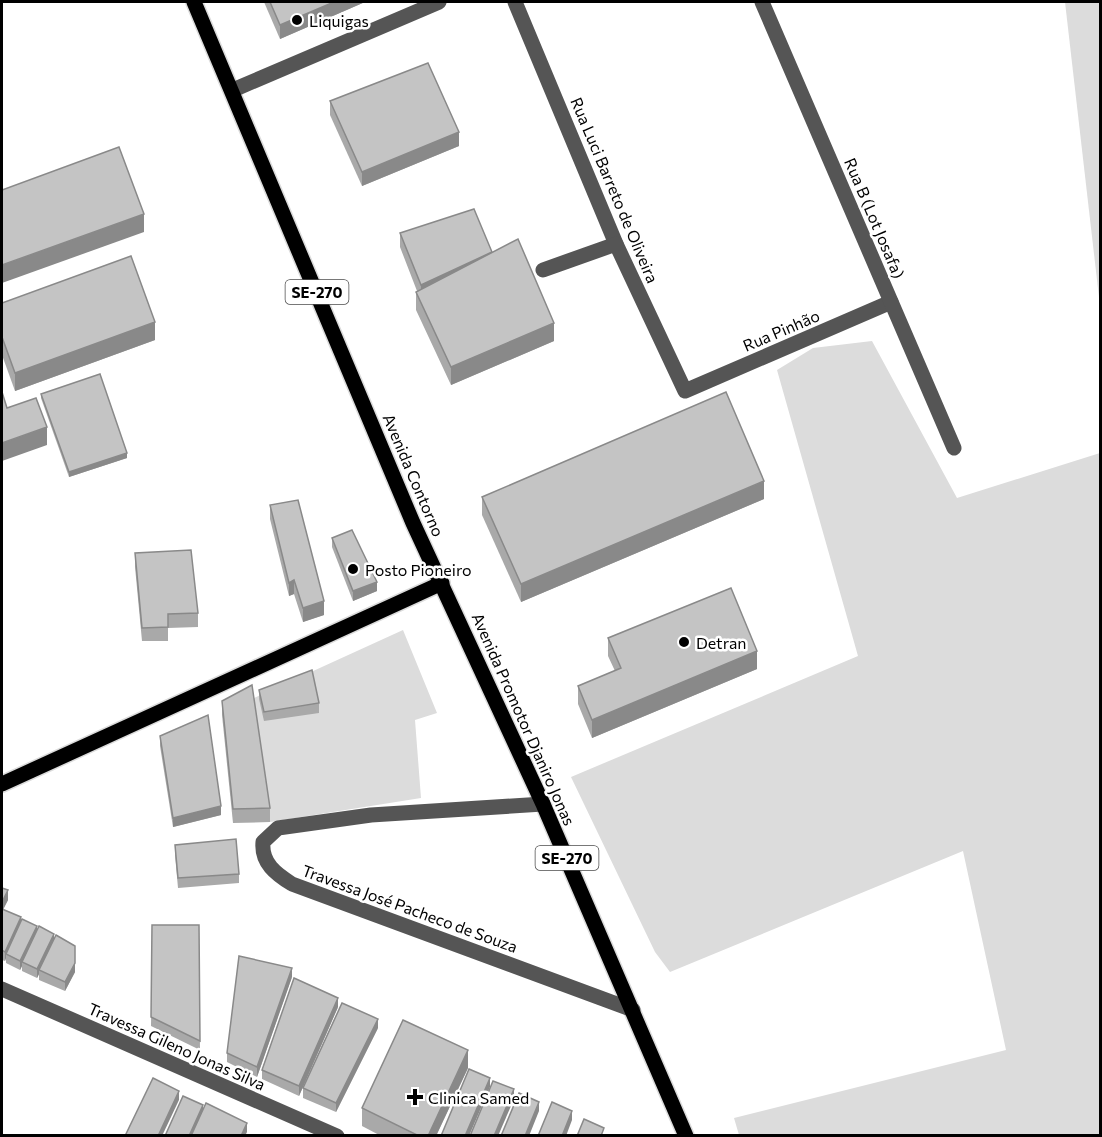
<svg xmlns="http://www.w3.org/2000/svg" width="1102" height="1137" viewBox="0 0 1102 1137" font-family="Commissioner,sans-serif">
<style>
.green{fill:#dcdcdc}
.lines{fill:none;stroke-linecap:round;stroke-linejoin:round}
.major-casing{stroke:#dbdbdb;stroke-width:18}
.minor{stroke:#555;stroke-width:15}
.major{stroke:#000;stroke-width:15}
.wall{fill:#a9a9a9}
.shaded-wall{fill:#898989}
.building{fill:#c4c4c4;stroke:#898989;stroke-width:1.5}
.poi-dot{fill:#000;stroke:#fff;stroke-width:2}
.labels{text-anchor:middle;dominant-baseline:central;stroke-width:5;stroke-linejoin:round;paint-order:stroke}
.shield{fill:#fff;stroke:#4c4c4c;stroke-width:1.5}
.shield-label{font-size:15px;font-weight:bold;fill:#000}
.poi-label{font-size:16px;fill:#000;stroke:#fff;text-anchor:start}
.street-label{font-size:16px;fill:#000;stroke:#fff}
</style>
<rect width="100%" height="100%" fill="#fff"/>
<g class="green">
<path d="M 1065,2 L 1100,2 L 1100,306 Z"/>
<path d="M 872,341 L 957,498 L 1100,453 L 1100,1135 L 739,1135 L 734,1118 L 1006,1050 L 963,851 L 670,972 L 655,952 L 571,777 L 858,656 L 777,370 L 813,348 Z"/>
<path d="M 403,630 L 437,713 L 415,720 L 421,798 L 270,822 L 252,699 Z"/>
</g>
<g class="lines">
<g class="major-casing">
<g id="major">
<path d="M 194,2 L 413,523 L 543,804 L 686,1136"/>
<path d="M 2,784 L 442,583"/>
</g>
</g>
<g class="minor">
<path d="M 515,2 L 616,244 L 685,391 L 891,302"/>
<path d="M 762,2 L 954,448"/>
<path d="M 233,90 L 439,2"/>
<path d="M 543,270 L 616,244"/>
<path d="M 543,804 L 371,815 L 278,828 L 263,842 C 261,863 276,874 292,884 L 633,1010"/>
<path d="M 2,989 L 337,1136"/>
</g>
<use href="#major" class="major"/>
</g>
<g class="wall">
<path d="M 264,2 L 365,2 L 280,39 Z"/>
<path d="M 330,101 L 459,146 L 362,186 L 330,115 Z"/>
<path d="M 400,233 L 492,253 L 554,341 L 451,385 L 416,310 L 416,292 L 417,291 L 400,247 Z"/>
<path d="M 2,303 L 155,340 L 15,391 L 2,355 Z"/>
<path d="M 41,394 L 127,458 L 69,477 L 41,398 Z"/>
<path d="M 482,497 L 764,499 L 521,602 L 482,515 Z"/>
<path d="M 270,505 L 324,615 L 303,622 L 294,594 L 289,596 L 270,519 Z"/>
<path d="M 332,538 L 377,591 L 353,601 L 332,547 Z"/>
<path d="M 135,553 L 198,613 L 198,627 L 168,628 L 168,641 L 142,641 L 135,567 Z"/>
<path d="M 608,638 L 757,669 L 592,738 L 578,704 L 578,686 L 615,671 L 608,656 Z"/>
<path d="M 259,690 L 319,703 L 319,713 L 264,721 L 259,699 Z"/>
<path d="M 222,701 L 270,808 L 270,822 L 233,823 L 222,715 Z"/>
<path d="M 160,736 L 221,815 L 173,827 L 160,746 Z"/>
<path d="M 175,845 L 239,874 L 239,883 L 178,888 L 175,855 Z"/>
<path d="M 2,888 L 8,900 L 3,909 L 37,931 L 54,938 L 75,946 L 75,972 L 65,991 L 39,980 L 39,974 L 37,978 L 22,971 L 22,966 L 20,970 L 6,963 L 6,958 L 5,961 L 2,960 Z"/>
<path d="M 152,925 L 199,925 L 200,1050 L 151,1026 Z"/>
<path d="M 292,977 L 257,1077 L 227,1062 L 227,1053 Z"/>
<path d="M 338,1007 L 299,1096 L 262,1079 L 262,1070 Z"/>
<path d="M 378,1028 L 336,1112 L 303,1098 L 303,1088 Z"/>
<path d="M 468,1068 L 436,1136 L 381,1136 L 362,1126 L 362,1108 Z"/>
</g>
<g class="shaded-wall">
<path d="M 334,2 L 365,2 L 280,39 L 280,25 Z"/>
<path d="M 459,132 L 459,146 L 362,186 L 362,172 Z"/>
<path d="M 144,214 L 144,232 L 2,283 L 2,265 Z"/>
<path d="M 492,252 L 492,265 L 421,299 L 421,285 Z"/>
<path d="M 155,322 L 155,340 L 15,391 L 15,373 Z"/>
<path d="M 554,323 L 554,341 L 451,385 L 451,367 Z"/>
<path d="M 47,427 L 47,445 L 2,461 L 2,443 Z"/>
<path d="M 127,453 L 127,458 L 69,477 L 69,472 Z"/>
<path d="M 764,481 L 764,499 L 521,602 L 521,584 Z"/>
<path d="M 294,580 L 294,594 L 289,596 L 289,583 Z"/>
<path d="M 377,582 L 377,591 L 353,601 L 353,591 Z"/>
<path d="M 324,601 L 324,615 L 303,622 L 303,608 Z"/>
<path d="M 757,651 L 757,669 L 592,738 L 592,720 Z"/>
<path d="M 221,806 L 221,815 L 173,827 L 173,818 Z"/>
<path d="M 8,890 L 8,900 L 2,912 L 2,902 Z"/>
<path d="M 21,917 L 21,926 L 6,954 L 6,958 L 5,961 L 5,952 Z"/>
<path d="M 37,926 L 37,935 L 22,962 L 22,966 L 20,970 L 20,961 Z"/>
<path d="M 54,934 L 54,943 L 39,970 L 39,974 L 37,978 L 37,969 Z"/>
<path d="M 75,963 L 75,972 L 65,991 L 65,982 Z"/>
<path d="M 292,968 L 292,977 L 257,1077 L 257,1067 Z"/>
<path d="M 338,998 L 338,1007 L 299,1096 L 299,1086 Z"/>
<path d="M 378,1019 L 378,1028 L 336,1112 L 336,1103 Z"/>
<path d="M 468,1050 L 468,1068 L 436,1136 L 428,1136 Z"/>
<path d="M 490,1078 L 490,1087 L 469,1136 L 465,1136 Z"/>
<path d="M 514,1089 L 514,1099 L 498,1136 L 494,1136 Z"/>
<path d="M 179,1091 L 179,1100 L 162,1136 L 158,1136 Z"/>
<path d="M 539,1102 L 539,1111 L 529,1136 L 525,1136 Z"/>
<path d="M 203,1105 L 203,1114 L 193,1136 L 189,1136 Z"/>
<path d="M 572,1111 L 572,1120 L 566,1136 L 562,1136 Z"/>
<path d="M 247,1123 L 247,1132 L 245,1136 L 241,1136 Z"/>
</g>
<g class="building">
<path d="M 270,2 L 334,2 L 280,25 Z"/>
<path d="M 428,63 L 459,132 L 362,172 L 330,101 Z"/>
<path d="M 119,147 L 144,214 L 2,265 L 2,190 Z"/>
<path d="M 474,209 L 492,252 L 421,285 L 400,233 Z"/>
<path d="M 518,239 L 554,323 L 451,367 L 416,292 Z"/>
<path d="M 131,256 L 155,322 L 15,373 L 2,337 L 2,303 Z"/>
<path d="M 100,374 L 127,453 L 69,472 L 41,394 Z"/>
<path d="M 2,392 L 7,408 L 36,398 L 47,427 L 2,443 Z"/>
<path d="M 726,392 L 764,481 L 521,584 L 482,497 Z"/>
<path d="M 298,500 L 324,601 L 303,608 L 294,580 L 289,583 L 270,505 Z"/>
<path d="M 352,530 L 377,582 L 353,591 L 332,538 Z"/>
<path d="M 191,550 L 198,613 L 168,614 L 168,627 L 142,628 L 135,553 Z"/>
<path d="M 731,588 L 757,651 L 592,720 L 578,686 L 621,668 L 608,638 Z"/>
<path d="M 312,670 L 319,703 L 264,712 L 259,690 Z"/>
<path d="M 252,685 L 270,808 L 233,809 L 222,701 Z"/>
<path d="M 208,715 L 221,806 L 173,818 L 160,736 Z"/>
<path d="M 236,839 L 239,874 L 178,878 L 175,845 Z"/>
<path d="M 2,888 L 8,890 L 2,902 Z"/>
<path d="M 2,909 L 21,917 L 5,952 L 2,950 Z"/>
<path d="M 22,919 L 37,926 L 20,961 L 6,954 Z"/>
<path d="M 152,925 L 199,925 L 200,1041 L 151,1017 Z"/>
<path d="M 39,926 L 54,934 L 37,969 L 22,962 Z"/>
<path d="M 56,935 L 75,946 L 75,963 L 65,982 L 39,970 Z"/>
<path d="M 239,956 L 292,968 L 257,1067 L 227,1053 Z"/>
<path d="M 294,978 L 338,998 L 299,1086 L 262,1070 Z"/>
<path d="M 342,1003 L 378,1019 L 336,1103 L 303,1088 Z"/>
<path d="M 403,1020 L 468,1050 L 428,1136 L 419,1136 L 362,1108 Z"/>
<path d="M 469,1069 L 490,1078 L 465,1136 L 441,1136 Z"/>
<path d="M 153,1078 L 179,1091 L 158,1136 L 125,1136 Z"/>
<path d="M 493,1081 L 514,1089 L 494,1136 L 470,1136 Z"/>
<path d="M 519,1093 L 539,1102 L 525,1136 L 501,1136 Z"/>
<path d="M 183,1096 L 203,1105 L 189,1136 L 165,1136 Z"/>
<path d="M 552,1102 L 572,1111 L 562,1136 L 538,1136 Z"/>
<path d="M 206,1103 L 247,1123 L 241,1136 L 191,1136 Z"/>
<path d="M 584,1119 L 604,1128 L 601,1136 L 577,1136 Z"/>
</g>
<g class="poi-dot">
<circle cx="297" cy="20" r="6"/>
<circle cx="353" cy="569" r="6"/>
<circle cx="684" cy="642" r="6"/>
<path d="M412 1088h6v6h6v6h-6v6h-6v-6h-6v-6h6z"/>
</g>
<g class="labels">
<g class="shield">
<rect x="285.5" y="280" width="63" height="24" rx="4.5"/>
<rect x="535.5" y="846" width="63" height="24" rx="4.5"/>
</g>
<g class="shield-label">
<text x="317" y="292">SE-270</text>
<text x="567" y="858">SE-270</text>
</g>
<g class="poi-label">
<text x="309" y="20">Liquigas</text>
<text x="365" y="569">Posto Pioneiro</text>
<text x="696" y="642">Detran</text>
<text x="428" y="1097">Clinica Samed</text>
</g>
<g class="street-label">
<text transform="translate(615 190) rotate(67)">Rua Luci Barreto de Oliveira</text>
<text transform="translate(875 218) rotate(67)">Rua B (Lot Josafa)</text>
<text transform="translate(781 330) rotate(-23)">Rua Pinhão</text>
<text transform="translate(414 475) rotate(67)">Avenida Contorno</text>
<text transform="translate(524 719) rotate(66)">Avenida Promotor Djaniro Jonas</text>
<text transform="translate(410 908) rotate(20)">Travessa José Pacheco de Souza</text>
<text transform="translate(177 1046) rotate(24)">Travessa Gileno Jonas Silva</text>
</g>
</g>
<rect width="1102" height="1137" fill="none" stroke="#000000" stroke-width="6"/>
</svg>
